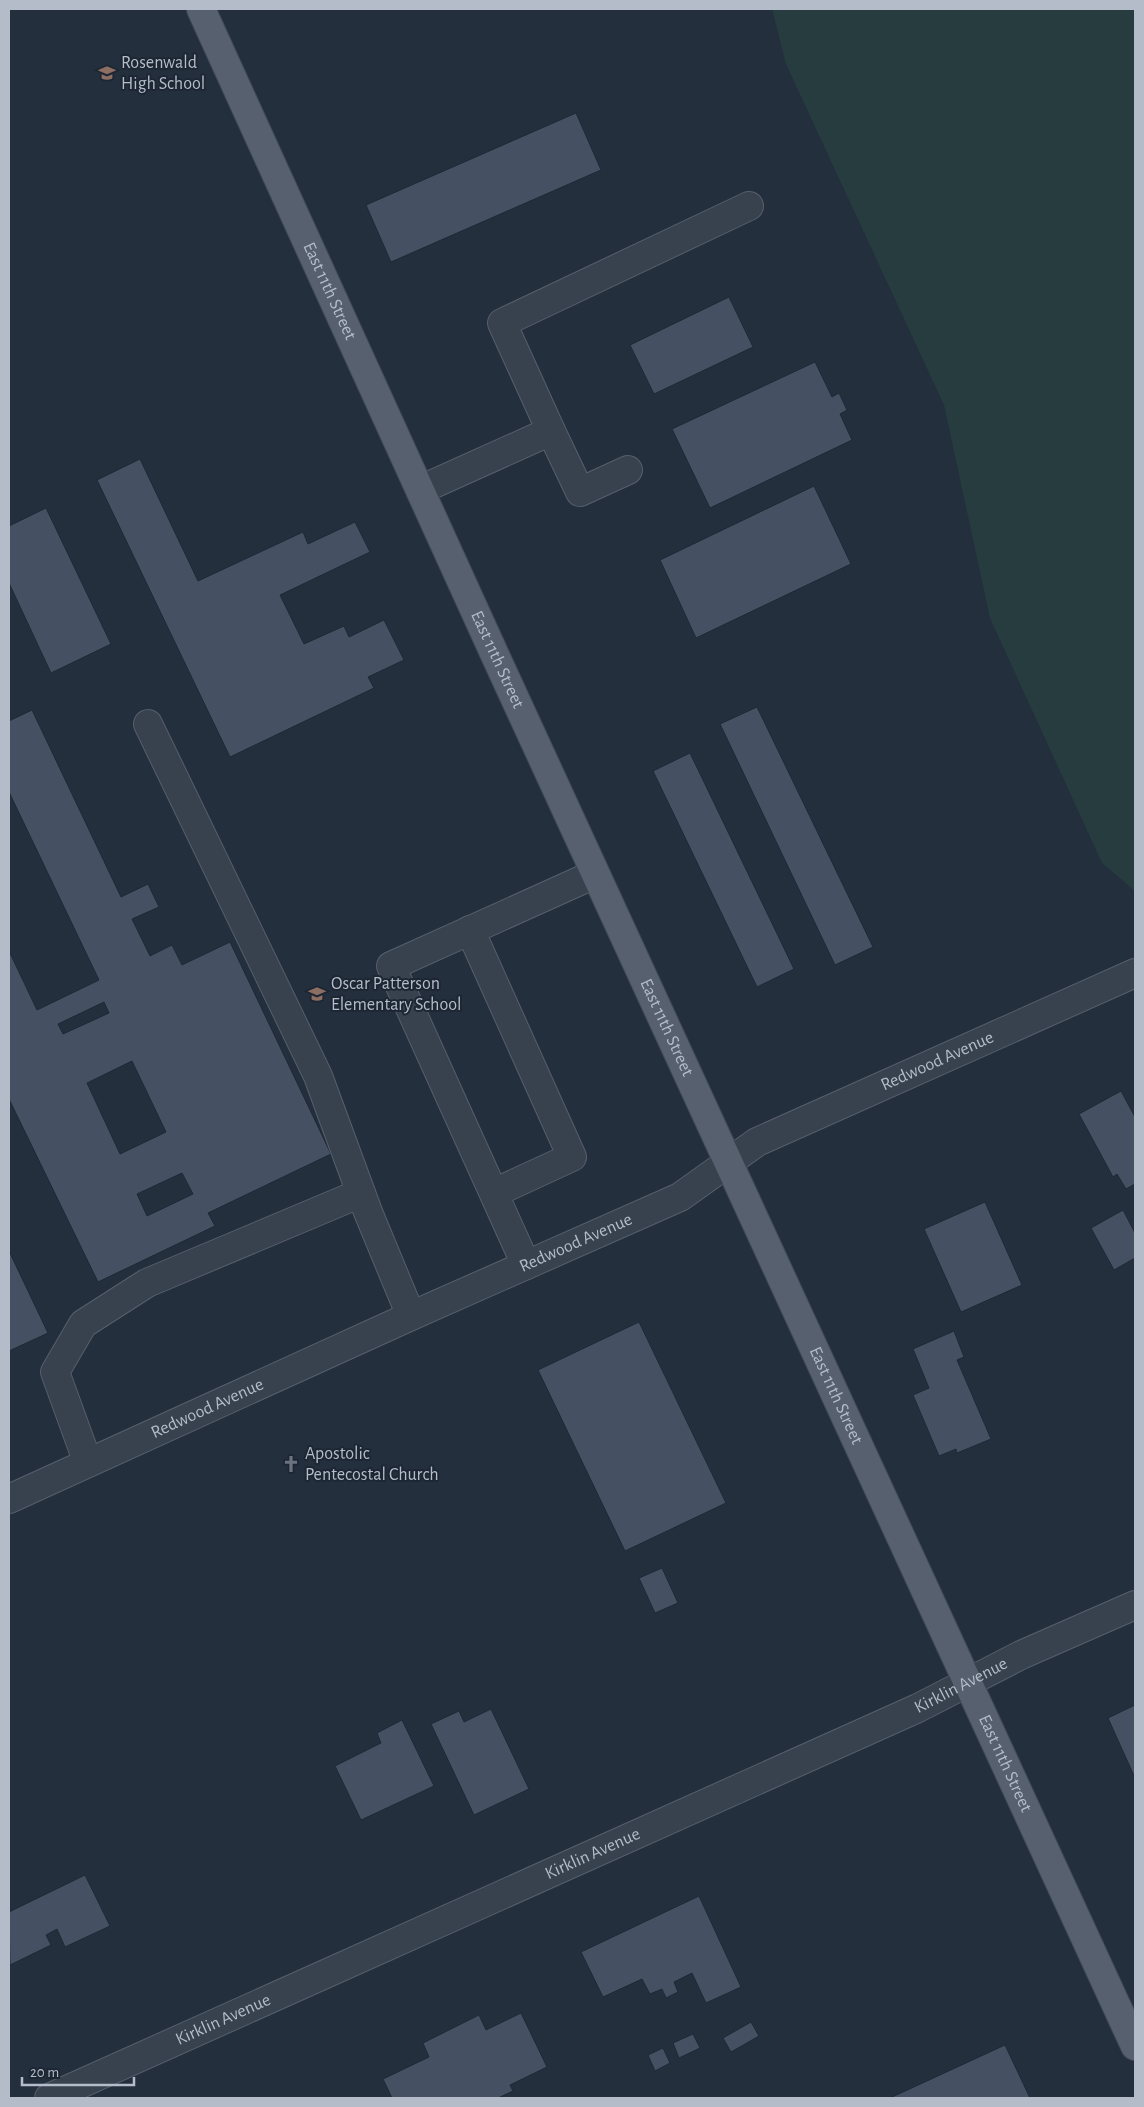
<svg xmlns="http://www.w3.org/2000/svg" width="1144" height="2107" viewBox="0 0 1144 2107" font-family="'Alegreya Sans',sans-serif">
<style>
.green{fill:#263c3f}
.building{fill:#455162;stroke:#1f2835;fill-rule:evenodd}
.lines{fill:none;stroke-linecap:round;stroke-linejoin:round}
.minor-casing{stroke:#565f6c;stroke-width:30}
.major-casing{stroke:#414a57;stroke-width:30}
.minor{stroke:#38414e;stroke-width:28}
.major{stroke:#56606e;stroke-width:28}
.labels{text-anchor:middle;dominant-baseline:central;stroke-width:4;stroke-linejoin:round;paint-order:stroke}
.poi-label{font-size:18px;fill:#b4bcc9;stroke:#1d2633;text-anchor:start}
.street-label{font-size:18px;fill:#b4bcc9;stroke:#1d2633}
</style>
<rect width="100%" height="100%" fill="#242f3e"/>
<path class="green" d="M 772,9 L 1135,9 L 1135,891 L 1102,863 L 990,618 L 944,405 L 786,64 Z"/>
<g class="building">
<path d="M 576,113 L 601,170 L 391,262 L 366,205 Z"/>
<path d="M 729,297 L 753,347 L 654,394 L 630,345 Z"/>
<path d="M 815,362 L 832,397 L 839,393 L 847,410 L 840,414 L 852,440 L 710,508 L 672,429 Z"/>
<path d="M 140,459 L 198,581 L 303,532 L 308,544 L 355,522 L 370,552 L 280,595 L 304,644 L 344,626 L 349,637 L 384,620 L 404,660 L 368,677 L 374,688 L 230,757 L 97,480 Z"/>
<path d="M 814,486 L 851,564 L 696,638 L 660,560 Z"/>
<path d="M 46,508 L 111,644 L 51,673 L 9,583 L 9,526 Z"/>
<path d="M 757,707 L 873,947 L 835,965 L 720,724 Z"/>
<path d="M 32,710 L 121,897 L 148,884 L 159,907 L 132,919 L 150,956 L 172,945 L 182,965 L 230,942 L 331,1154 L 208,1213 L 215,1226 L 98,1282 L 9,1099 L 9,951 L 37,1010 L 99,980 L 9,792 L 9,721 ZM 104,1002 L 109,1013 L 63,1034 L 58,1024 ZM 132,1061 L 166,1132 L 120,1154 L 87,1083 ZM 182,1173 L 193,1194 L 147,1216 L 137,1194 Z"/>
<path d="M 690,753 L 794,969 L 757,987 L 653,771 Z"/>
<path d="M 1121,1091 L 1135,1117 L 1135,1184 L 1126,1189 L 1117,1174 L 1113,1177 L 1079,1114 Z"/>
<path d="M 985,1202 L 1022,1285 L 961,1312 L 924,1229 Z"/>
<path d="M 1123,1210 L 1135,1233 L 1135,1258 L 1114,1270 L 1091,1228 Z"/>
<path d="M 9,1251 L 48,1333 L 9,1351 Z"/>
<path d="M 639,1322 L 726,1503 L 625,1551 L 538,1370 Z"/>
<path d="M 954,1331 L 964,1357 L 957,1360 L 991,1439 L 957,1453 L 956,1449 L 939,1456 L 913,1395 L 929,1388 L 913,1349 Z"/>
<path d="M 662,1568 L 678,1603 L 655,1613 L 639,1578 Z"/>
<path d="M 1135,1705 L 1135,1778 L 1108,1718 Z"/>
<path d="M 491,1709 L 529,1789 L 474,1815 L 431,1724 L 459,1711 L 464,1722 Z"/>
<path d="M 402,1720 L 434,1786 L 361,1820 L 335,1766 L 381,1743 L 377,1733 Z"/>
<path d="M 85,1875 L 110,1926 L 65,1947 L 57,1929 L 46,1935 L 51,1945 L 10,1965 L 9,1912 Z"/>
<path d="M 699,1896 L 741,1987 L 706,2003 L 692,1973 L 674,1982 L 678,1992 L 666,1998 L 662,1989 L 650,1994 L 642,1979 L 603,1997 L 581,1952 Z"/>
<path d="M 521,2013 L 547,2067 L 510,2085 L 513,2091 L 498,2098 L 392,2098 L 383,2079 L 429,2057 L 423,2043 L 479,2015 L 486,2030 Z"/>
<path d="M 751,2022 L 759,2036 L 731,2052 L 723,2038 Z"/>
<path d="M 693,2034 L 700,2048 L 679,2058 L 673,2043 Z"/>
<path d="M 1005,2045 L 1030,2098 L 890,2098 Z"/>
<path d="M 663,2048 L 670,2063 L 655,2071 L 648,2055 Z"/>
</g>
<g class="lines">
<g class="minor-casing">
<g id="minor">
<path d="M 551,431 L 580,492 L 628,470"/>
<path d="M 420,490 L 551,431 L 502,323 L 749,206"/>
<path d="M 148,724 L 318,1076 L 368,1212 L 411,1316"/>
<path d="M 470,930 L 572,1157 L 494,1193"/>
<path d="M 526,1265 L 391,966 L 595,874"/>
<path d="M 88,1463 L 55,1372 L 83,1324 L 147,1283 L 361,1193"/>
<path id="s1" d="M 9,1499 L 411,1316 L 680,1197 L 757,1142 L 1135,973"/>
<path id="s2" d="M 49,2098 L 918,1708 L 1021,1655 L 1135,1605"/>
</g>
</g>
<g class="major-casing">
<g id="major">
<path id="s3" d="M 201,9 L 494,653 L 1135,2046"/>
</g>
</g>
<use href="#minor" class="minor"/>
<use href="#major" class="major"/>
</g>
<defs>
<g id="school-bare" transform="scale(1.35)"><path d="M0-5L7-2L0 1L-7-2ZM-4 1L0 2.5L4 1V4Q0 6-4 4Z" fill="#8d6e63" stroke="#1d2633" stroke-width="2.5" paint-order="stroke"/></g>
<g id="church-bare" transform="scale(1.35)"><path d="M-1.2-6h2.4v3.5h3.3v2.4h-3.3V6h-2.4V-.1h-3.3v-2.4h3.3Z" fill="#6b7280" stroke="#1d2633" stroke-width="2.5" paint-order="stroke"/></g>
</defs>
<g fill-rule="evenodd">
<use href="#school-bare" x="107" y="73"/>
<use href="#school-bare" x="317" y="994"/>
<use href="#church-bare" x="291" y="1464"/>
</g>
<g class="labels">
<g class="poi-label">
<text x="121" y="63">Rosenwald<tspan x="121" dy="21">High School</tspan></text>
<text x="331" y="984">Oscar Patterson<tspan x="331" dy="21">Elementary School</tspan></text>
<text x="305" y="1454">Apostolic<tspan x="305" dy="21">Pentecostal Church</tspan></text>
</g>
<g class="street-label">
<text stroke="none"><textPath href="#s3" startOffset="310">East 11th Street</textPath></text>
<text stroke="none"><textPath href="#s3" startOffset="715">East 11th Street</textPath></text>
<text stroke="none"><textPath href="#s3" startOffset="1120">East 11th Street</textPath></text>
<text stroke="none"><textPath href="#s1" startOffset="1028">Redwood Avenue</textPath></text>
<text stroke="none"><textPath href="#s1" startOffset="622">Redwood Avenue</textPath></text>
<text stroke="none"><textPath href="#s3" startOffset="1525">East 11th Street</textPath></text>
<text stroke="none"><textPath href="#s1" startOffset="218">Redwood Avenue</textPath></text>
<text stroke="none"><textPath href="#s2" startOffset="1001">Kirklin Avenue</textPath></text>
<text stroke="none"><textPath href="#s3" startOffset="1930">East 11th Street</textPath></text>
<text stroke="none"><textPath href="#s2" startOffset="596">Kirklin Avenue</textPath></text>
<text stroke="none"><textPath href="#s2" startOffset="191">Kirklin Avenue</textPath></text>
</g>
</g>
<rect width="1144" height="2107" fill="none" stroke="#b4bcc9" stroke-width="20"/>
<path d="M22 2077v8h112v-8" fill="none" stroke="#b4bcc9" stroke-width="2.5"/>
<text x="30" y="2077" font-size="15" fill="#b4bcc9" stroke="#1d2633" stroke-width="4" paint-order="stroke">20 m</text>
</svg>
